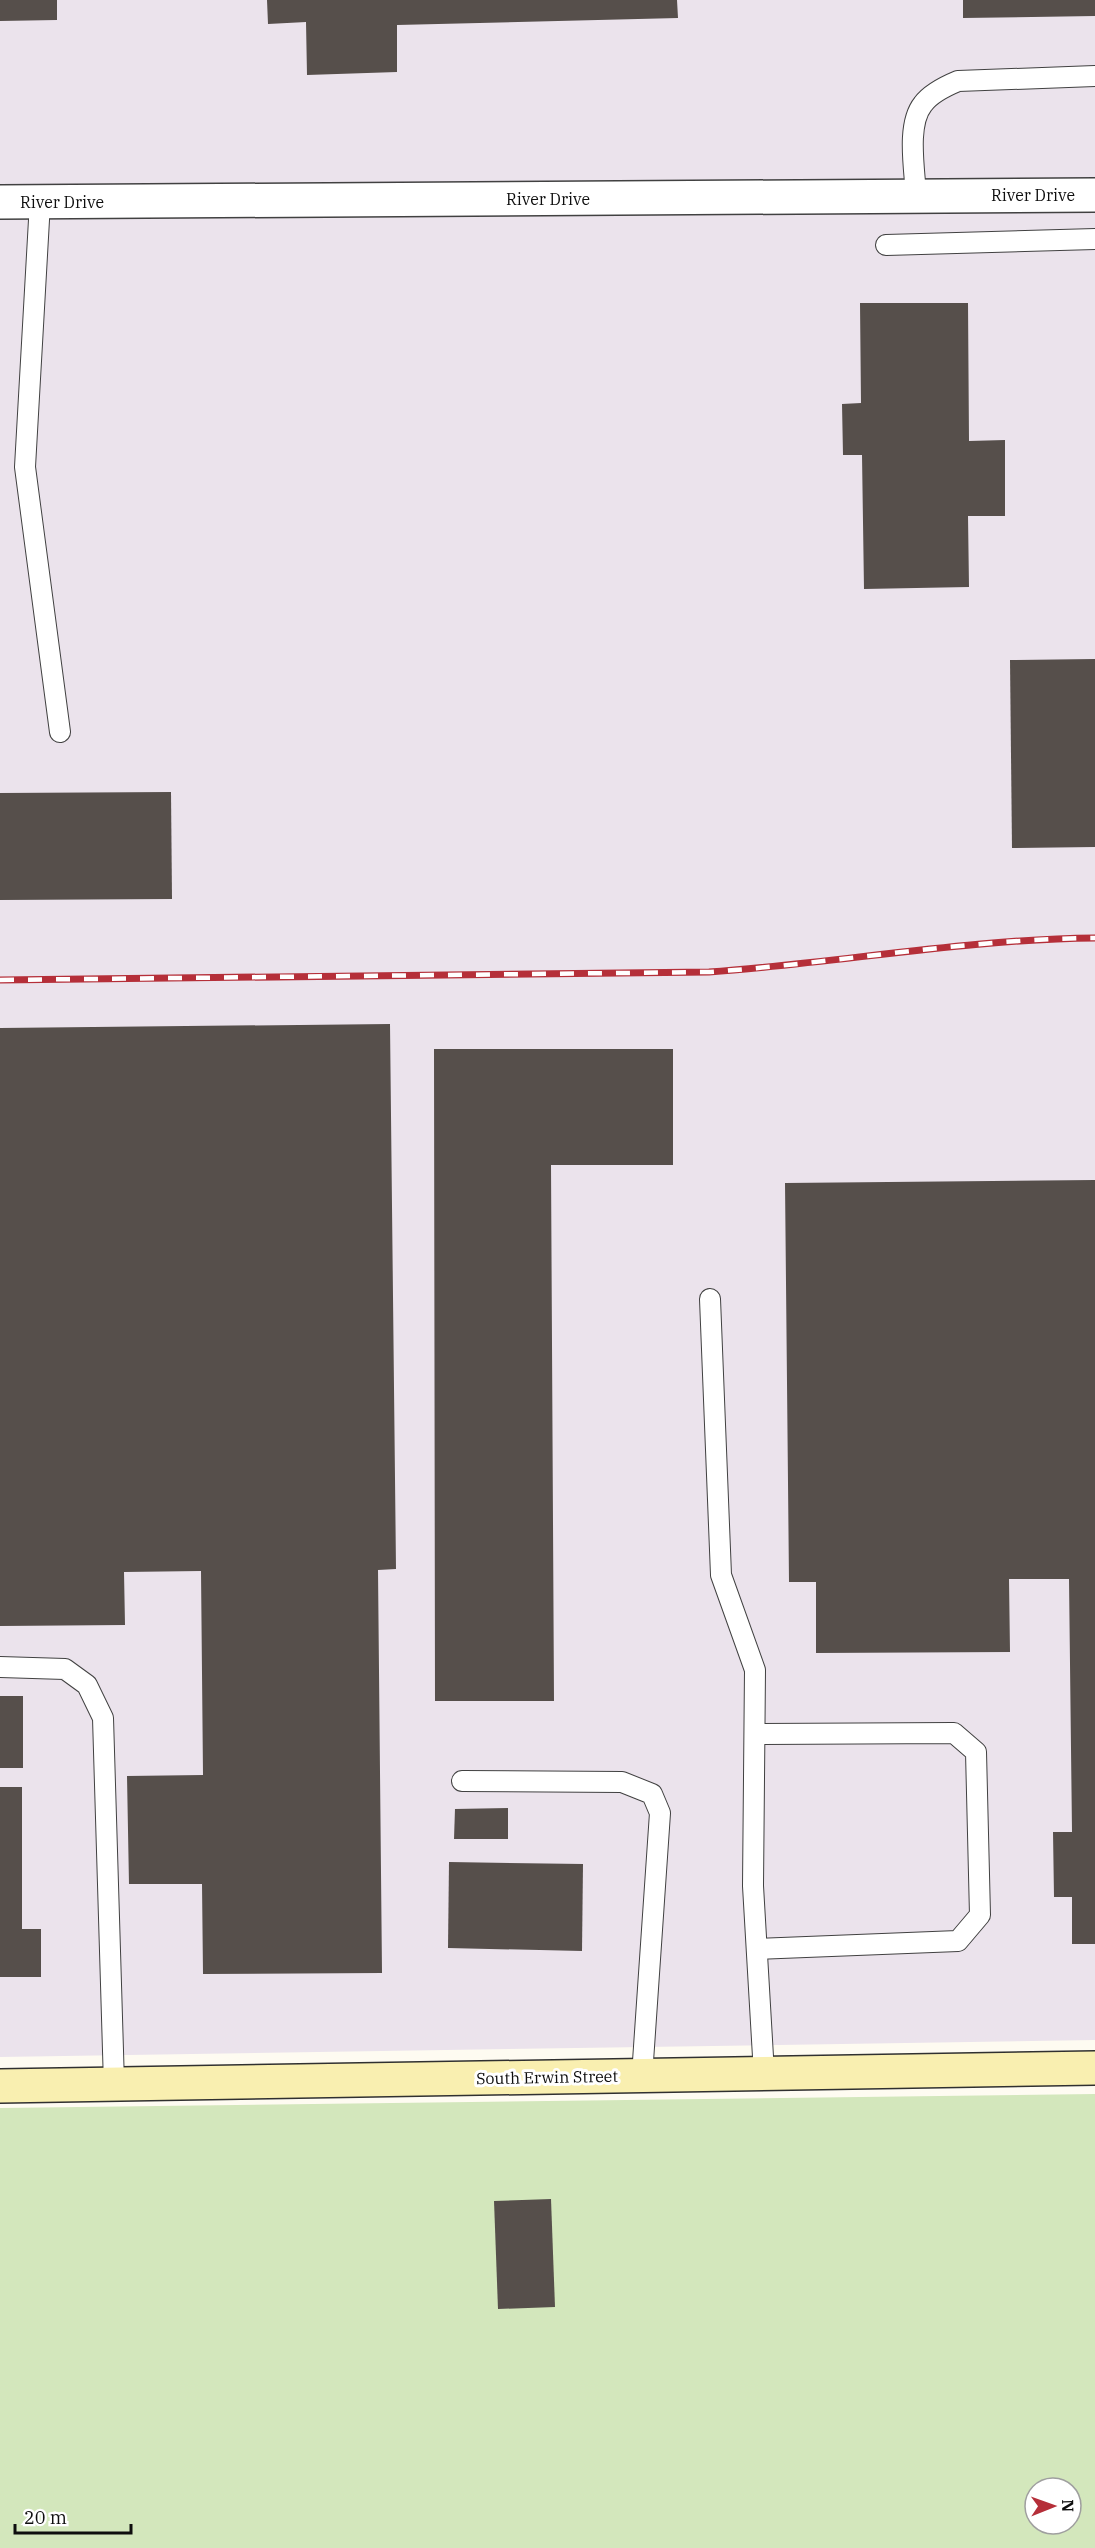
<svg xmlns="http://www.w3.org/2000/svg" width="1095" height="2548" viewBox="0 0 1095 2548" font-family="'IBM Plex Serif',serif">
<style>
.industrial{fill:#ebe3ec}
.green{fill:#d3e7bc;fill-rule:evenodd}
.building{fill:#564f4b}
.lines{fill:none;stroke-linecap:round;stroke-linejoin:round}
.lane-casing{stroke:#414141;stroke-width:22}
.street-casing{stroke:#414141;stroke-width:36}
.secondary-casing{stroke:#303030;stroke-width:36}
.lane{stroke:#fff;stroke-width:20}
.street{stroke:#fff;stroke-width:33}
.secondary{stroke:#f9efb0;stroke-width:33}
.rail-casing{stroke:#b52f39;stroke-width:7}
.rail{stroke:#fff;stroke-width:4.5;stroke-dasharray:14;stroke-linecap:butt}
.labels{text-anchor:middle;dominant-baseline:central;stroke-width:6;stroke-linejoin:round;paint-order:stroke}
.street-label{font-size:16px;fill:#0e0e0e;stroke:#fff}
</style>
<rect width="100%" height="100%" fill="#fefbf1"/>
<path class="industrial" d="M 0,0 L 1095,0 L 1095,2040 L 0,2057 Z"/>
<path class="green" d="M 1095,2094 L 1095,2548 L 0,2548 L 0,2108 ZM 1035,2488 L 1071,2488 L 1071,2524 L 1035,2524 Z"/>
<g class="building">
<path d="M 0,0 L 57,0 L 57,20 L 0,21 Z"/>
<path d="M 267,0 L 677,0 L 678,18 L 397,25 L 397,72 L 307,75 L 306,22 L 268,24 Z"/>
<path d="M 963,0 L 1095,0 L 1095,16 L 963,18 Z"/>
<path d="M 860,303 L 968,303 L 969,441 L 1005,440 L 1005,516 L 968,516 L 969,587 L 864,589 L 862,455 L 843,455 L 842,404 L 861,403 Z"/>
<path d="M 1095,659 L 1095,847 L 1012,848 L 1010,660 Z"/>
<path d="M 171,792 L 172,899 L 0,900 L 0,793 Z"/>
<path d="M 390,1024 L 396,1569 L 378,1570 L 382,1973 L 203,1974 L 202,1884 L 129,1884 L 127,1776 L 203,1775 L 201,1571 L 124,1572 L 125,1625 L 0,1626 L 0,1028 Z"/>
<path d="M 434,1049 L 673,1049 L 673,1165 L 551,1165 L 554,1701 L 435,1701 Z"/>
<path d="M 1095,1180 L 1095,1944 L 1072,1944 L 1072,1897 L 1054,1897 L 1053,1832 L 1072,1832 L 1069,1579 L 1009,1579 L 1010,1652 L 816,1653 L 816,1582 L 789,1582 L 785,1183 Z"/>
<rect x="0" y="1696" width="23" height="72"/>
<path d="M 0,1787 L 22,1787 L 22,1929 L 41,1929 L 41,1977 L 0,1977 Z"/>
<path d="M 508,1808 L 508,1839 L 454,1839 L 455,1809 Z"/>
<path d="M 449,1862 L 583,1864 L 582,1951 L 448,1948 Z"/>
<path d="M 551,2199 L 555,2307 L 498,2309 L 494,2201 Z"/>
</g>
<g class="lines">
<g class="lane-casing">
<g id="lane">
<path d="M 916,196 C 915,171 906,125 923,104 C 931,93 946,86 958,81 L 1095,76"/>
<path d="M 40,202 L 25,467 L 60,732"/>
<path d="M 886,245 L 1095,239"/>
<path d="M 710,1299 L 721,1575 L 755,1670 L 753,1886 L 764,2074"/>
<path d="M 0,1667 L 65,1669 L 87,1685 L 103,1718 L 114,2084"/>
<path d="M 755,1734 L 954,1733 L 976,1752 L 980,1915 L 958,1941 L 757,1949"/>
<path d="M 462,1781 L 622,1782 L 652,1794 L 660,1813 L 642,2076"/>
</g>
</g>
<g class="street-casing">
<path id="street" d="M 0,202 L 1095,195"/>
</g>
<g class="secondary-casing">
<path id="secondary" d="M 0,2086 L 1095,2068"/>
</g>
<use href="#lane" class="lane"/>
<use href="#street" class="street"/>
<use href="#secondary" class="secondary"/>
<g class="rail-casing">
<path id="rail" d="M 0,980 L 709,972 C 838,963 966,939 1095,938"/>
</g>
<use href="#rail" class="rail"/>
</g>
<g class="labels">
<g class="street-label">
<text x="1033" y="195">River Drive</text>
<text x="548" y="199">River Drive</text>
<text x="62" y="202">River Drive</text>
<text transform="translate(547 2077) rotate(-1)">South Erwin Street</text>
</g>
</g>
<g transform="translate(1053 2506) rotate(89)"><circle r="28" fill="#ffffff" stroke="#9f9f9f" stroke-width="1.5"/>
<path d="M0-4.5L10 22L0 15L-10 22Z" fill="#b52f39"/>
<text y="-9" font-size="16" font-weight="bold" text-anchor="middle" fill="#0e0e0e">N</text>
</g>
<path d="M15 2524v9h116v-9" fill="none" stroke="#0e0e0e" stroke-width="3"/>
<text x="24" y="2524" font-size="18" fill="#0e0e0e" stroke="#ffffff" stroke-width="4.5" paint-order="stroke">20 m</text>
</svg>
